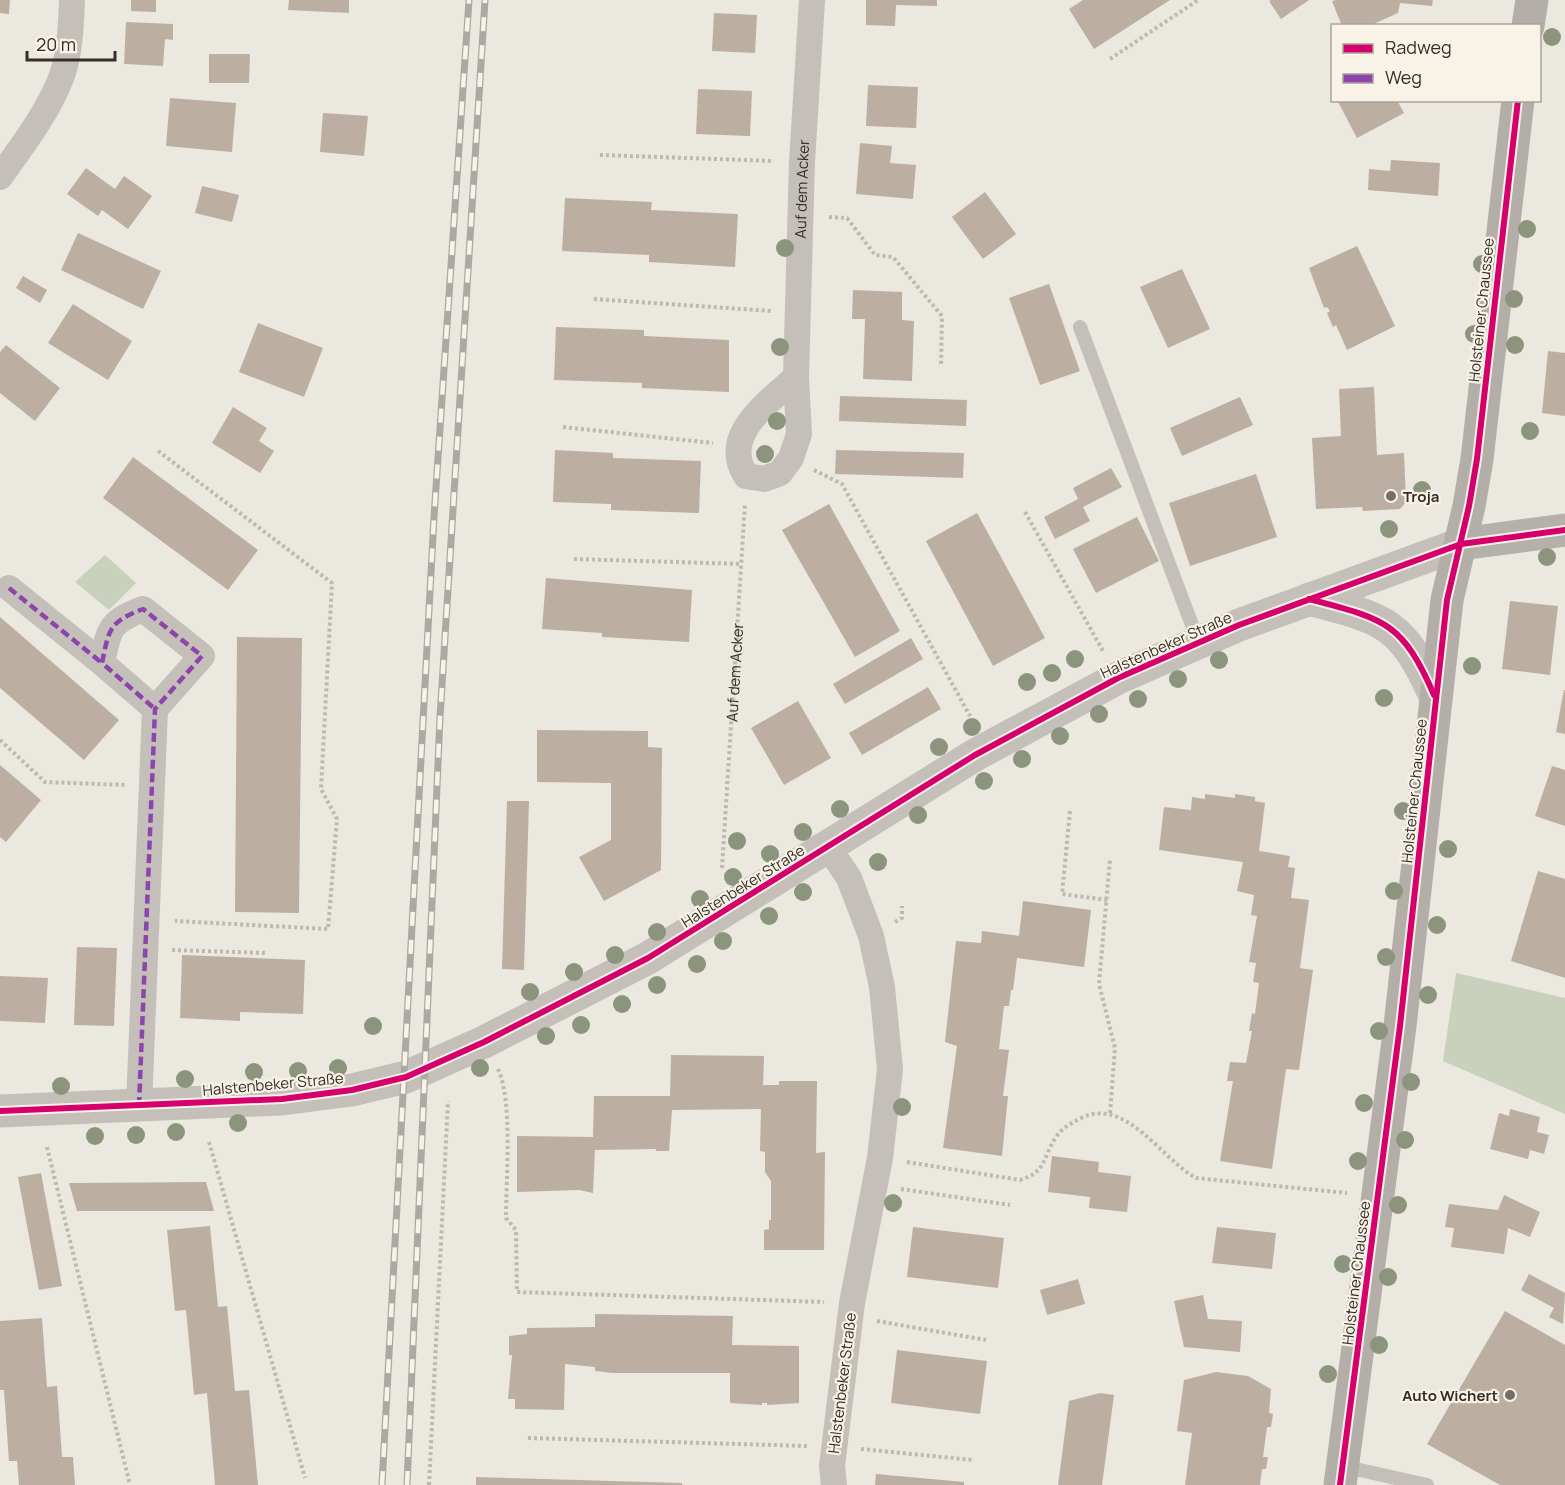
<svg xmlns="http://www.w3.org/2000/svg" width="1565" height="1485" viewBox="0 0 1565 1485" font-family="Manrope,sans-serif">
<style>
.green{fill:#c9d0bb}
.building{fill:#bdaea2}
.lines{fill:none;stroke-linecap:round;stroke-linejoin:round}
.path{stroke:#bdb8b1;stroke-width:4;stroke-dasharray:3 3;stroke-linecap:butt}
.service{stroke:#c4bfb9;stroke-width:14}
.minor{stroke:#c4bfb9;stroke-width:26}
.tertiary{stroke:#c4bfb9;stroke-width:33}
.secondary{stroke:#b5b0aa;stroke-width:33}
.primary{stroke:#b3aea8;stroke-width:33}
.rail-casing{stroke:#aca8a3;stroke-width:7}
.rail{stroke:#f8f2e7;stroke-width:4.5;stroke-dasharray:14;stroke-linecap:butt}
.quiet{stroke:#8e44ad;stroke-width:4.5;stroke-dasharray:9 4.5;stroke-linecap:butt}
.cycleway-casing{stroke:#f8f2e7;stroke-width:10}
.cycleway{stroke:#d6006c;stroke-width:6}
.tree{fill:#8c947e}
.poi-dot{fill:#746e68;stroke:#f8f2e7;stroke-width:2}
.labels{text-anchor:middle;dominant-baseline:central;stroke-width:4.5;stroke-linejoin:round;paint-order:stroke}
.street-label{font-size:15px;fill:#342d28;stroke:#f8f2e7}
.poi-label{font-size:15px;font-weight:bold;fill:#342d28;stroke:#f8f2e7;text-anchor:start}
</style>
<rect width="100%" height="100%" fill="#ebe8e0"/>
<g class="green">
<path d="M 105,555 L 136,583 L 109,610 L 75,582 Z"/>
<path d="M 1456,973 L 1565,998 L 1565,1114 L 1443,1061 Z"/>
</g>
<g class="building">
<path d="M 0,0 L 10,0 L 9,14 L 0,13 Z"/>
<path d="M 131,0 L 156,0 L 156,12 L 131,11 Z"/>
<path d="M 289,0 L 349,0 L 349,13 L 288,10 Z"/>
<path d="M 866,0 L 937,0 L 937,6 L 896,5 L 895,26 L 866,25 Z"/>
<path d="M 1083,0 L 1170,0 L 1094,49 L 1069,9 Z"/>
<path d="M 1271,0 L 1309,0 L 1281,19 L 1269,1 Z"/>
<path d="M 1336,0 L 1433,0 L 1432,6 L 1400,3 L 1398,13 L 1369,26 L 1342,26 L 1332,1 Z"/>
<path d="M 714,13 L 757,15 L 755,53 L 712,51 Z"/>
<path d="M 126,22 L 173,24 L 173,40 L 165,39 L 163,66 L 124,64 Z"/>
<path d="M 209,54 L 250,54 L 249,83 L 209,83 Z"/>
<path d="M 868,85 L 918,87 L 916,128 L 866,126 Z"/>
<path d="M 698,89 L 752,91 L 750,136 L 696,134 Z"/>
<path d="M 170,98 L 236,103 L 232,152 L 166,146 Z"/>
<path d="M 1337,100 L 1397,100 L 1404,113 L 1357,138 Z"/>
<path d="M 323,113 L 368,116 L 364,156 L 320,152 Z"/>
<path d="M 860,143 L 892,146 L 890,163 L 916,165 L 913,199 L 856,194 Z"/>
<path d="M 1391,160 L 1440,163 L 1438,196 L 1368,190 L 1369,169 L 1390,171 Z"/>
<path d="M 86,168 L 115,189 L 124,176 L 152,196 L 128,229 L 102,210 L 98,216 L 67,194 Z"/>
<path d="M 202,186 L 239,195 L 232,222 L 195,213 Z"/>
<path d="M 985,192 L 1016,234 L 983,259 L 952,217 Z"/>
<path d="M 565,198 L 652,202 L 651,210 L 738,214 L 735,267 L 649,262 L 649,255 L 562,251 Z"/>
<path d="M 78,233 L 161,271 L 143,309 L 61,270 Z"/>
<path d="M 1357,246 L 1395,326 L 1347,350 L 1336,325 L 1333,327 L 1327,313 L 1330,311 L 1327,307 L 1324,308 L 1309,268 Z"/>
<path d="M 1182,269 L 1210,329 L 1168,348 L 1140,287 Z"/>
<path d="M 23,276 L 47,290 L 40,303 L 16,288 Z"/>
<path d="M 1049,284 L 1080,371 L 1040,385 L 1009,298 Z"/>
<path d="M 853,290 L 902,292 L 902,320 L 914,321 L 912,381 L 863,379 L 865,319 L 852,319 Z"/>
<path d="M 73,304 L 132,341 L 108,380 L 48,343 Z"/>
<path d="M 258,323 L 323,348 L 304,397 L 239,372 Z"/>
<path d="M 556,327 L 644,330 L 644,336 L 729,340 L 729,392 L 642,388 L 642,383 L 554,380 Z"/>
<path d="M 6,345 L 60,388 L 35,421 L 0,393 L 0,352 Z"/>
<path d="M 1548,351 L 1565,353 L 1565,416 L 1542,413 Z"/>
<path d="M 1374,387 L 1377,455 L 1404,453 L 1406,502 L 1400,509 L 1363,511 L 1362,507 L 1316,509 L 1312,438 L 1341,436 L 1339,389 Z"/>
<path d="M 840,396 L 967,400 L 966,426 L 839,421 Z"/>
<path d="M 1240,397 L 1253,425 L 1182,456 L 1170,428 Z"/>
<path d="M 233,407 L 267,428 L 259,441 L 274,451 L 260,473 L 212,443 Z"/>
<path d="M 555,450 L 613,453 L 613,458 L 701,461 L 699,513 L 611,510 L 611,504 L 553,502 Z"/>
<path d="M 836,450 L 964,453 L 963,478 L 835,474 Z"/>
<path d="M 133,457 L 258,550 L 228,590 L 103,498 Z"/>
<path d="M 1111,468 L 1122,487 L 1083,507 L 1090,521 L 1055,539 L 1044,517 L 1078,499 L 1073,488 Z"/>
<path d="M 1256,474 L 1277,537 L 1190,566 L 1169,503 Z"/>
<path d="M 829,504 L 900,631 L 855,657 L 782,530 Z"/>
<path d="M 977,513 L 1045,638 L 993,666 L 926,541 Z"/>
<path d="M 1137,517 L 1159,561 L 1096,593 L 1073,549 Z"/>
<path d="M 546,578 L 692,590 L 689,642 L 602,637 L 602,633 L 542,629 Z"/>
<path d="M 1510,601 L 1558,606 L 1550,675 L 1502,669 Z"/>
<path d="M 0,617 L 119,720 L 84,760 L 0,688 Z"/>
<path d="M 237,637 L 302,638 L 299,913 L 235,912 Z"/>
<path d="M 911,638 L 923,659 L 845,704 L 833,684 Z"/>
<path d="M 928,687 L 941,709 L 862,755 L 849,733 Z"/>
<path d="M 1564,690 L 1565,690 L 1565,734 L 1556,732 Z"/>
<path d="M 798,701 L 831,758 L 784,785 L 751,728 Z"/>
<path d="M 537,730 L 648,731 L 648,747 L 662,748 L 661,870 L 604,901 L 579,857 L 611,840 L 611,783 L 537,782 Z"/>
<path d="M 0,765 L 41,800 L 6,842 L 0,837 Z"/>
<path d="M 1552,766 L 1565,770 L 1565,826 L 1535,816 Z"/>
<path d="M 1205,794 L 1235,798 L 1235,794 L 1255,797 L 1255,801 L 1265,803 L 1259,851 L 1290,856 L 1288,867 L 1295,868 L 1291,898 L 1309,900 L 1300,968 L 1313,970 L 1299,1070 L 1286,1069 L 1272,1169 L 1220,1161 L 1233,1081 L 1227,1081 L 1230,1062 L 1246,1063 L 1252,1031 L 1249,1031 L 1252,1013 L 1255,1014 L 1259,983 L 1253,982 L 1256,963 L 1249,962 L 1257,916 L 1251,915 L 1254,895 L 1237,891 L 1243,862 L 1159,850 L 1164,807 L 1191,810 L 1192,797 L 1205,799 Z"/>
<path d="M 507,801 L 529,801 L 524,970 L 502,969 Z"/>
<path d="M 1538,871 L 1565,879 L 1565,978 L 1511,961 Z"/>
<path d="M 1023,901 L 1091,910 L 1084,967 L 1017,958 L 1013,990 L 1011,990 L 1009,1006 L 1004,1006 L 999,1049 L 1009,1050 L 1003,1096 L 1008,1096 L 1002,1156 L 943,1148 L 957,1046 L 945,1042 L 956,941 L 981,943 L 982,931 L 1019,936 Z"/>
<path d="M 77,947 L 117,948 L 114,1026 L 74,1025 Z"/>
<path d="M 182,955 L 305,960 L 303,1014 L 240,1012 L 240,1021 L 180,1018 Z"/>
<path d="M 0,976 L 48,978 L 45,1023 L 0,1021 Z"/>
<path d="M 671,1055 L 764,1056 L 763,1085 L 779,1085 L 779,1081 L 817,1081 L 816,1153 L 825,1152 L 824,1250 L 764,1250 L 764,1230 L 769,1229 L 769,1220 L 771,1220 L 771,1181 L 765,1172 L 765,1152 L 760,1151 L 761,1109 L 672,1110 L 669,1151 L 656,1151 L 656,1149 L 595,1150 L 593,1193 L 579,1190 L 517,1192 L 517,1136 L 593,1137 L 594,1096 L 670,1096 Z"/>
<path d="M 1510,1109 L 1540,1117 L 1537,1132 L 1549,1135 L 1544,1154 L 1530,1150 L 1528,1159 L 1490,1149 L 1499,1113 L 1509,1116 Z"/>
<path d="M 1052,1156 L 1099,1162 L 1098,1172 L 1131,1176 L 1127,1212 L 1089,1208 L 1090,1197 L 1048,1192 Z"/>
<path d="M 41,1173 L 62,1286 L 39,1290 L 18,1177 Z"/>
<path d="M 206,1182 L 214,1211 L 77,1211 L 69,1183 Z"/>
<path d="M 1504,1195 L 1540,1212 L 1530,1237 L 1508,1228 L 1504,1254 L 1451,1247 L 1454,1228 L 1445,1227 L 1449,1204 L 1498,1210 Z"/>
<path d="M 210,1226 L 218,1307 L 227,1306 L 235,1391 L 249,1390 L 258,1485 L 215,1485 L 207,1393 L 194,1395 L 186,1310 L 175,1311 L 167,1230 Z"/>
<path d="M 913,1227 L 1004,1238 L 998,1288 L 907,1277 Z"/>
<path d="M 1217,1227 L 1276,1233 L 1272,1269 L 1212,1263 Z"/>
<path d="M 1529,1274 L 1565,1293 L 1563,1324 L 1549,1317 L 1554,1308 L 1521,1290 Z"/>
<path d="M 1078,1279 L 1085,1304 L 1047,1315 L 1040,1290 Z"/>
<path d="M 1203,1295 L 1208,1319 L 1242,1321 L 1240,1352 L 1184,1347 L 1174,1301 Z"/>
<path d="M 1505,1311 L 1565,1345 L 1565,1485 L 1500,1485 L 1427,1444 Z"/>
<path d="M 595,1314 L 733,1316 L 732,1345 L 799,1346 L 799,1403 L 767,1405 L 767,1403 L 762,1403 L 762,1405 L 730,1403 L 730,1373 L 612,1373 L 595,1371 L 595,1367 L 565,1364 L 564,1410 L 515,1409 L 515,1399 L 508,1399 L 512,1355 L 509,1355 L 509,1336 L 527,1334 L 527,1328 L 595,1327 Z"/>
<path d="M 42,1318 L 47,1387 L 57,1386 L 62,1457 L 73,1457 L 75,1485 L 19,1485 L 17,1461 L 9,1461 L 4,1390 L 0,1390 L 0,1321 Z"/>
<path d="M 897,1350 L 987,1361 L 980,1414 L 891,1403 Z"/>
<path d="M 1216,1372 L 1248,1376 L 1271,1389 L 1269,1413 L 1273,1414 L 1271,1427 L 1267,1427 L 1263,1457 L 1268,1457 L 1266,1469 L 1262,1469 L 1260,1485 L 1185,1485 L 1192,1433 L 1177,1431 L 1184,1380 Z"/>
<path d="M 1100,1393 L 1114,1395 L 1102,1485 L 1058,1485 L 1069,1401 Z"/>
<path d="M 876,1474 L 964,1482 L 964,1485 L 875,1485 Z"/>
<path d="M 476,1477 L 682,1483 L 682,1485 L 476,1485 Z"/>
</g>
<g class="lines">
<g class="path">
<path d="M 1110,59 L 1198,0"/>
<path d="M 600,155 L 774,161"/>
<path d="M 829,217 L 847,218 L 875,255 L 893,257 L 942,316 L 941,364"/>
<path d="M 594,299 L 772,311"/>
<path d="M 563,427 L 713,443"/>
<path d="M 158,451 L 332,583 L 321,789 L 337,819 L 328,929 L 175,921"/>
<path d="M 814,470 L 842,484 L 970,716"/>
<path d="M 1025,512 L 1103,651"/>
<path d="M 574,559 L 742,564"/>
<path d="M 0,740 L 45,782 L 126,785"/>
<path d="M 1070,811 L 1062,894 L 1107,900"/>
<path id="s1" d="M 722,868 L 745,504"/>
<path d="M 895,922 L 902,918 L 902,906"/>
<path d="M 172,950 L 268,953"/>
<path d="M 498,1069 C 513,1100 506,1180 506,1218 L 516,1230 L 517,1292 L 824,1302"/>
<path d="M 1110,1113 L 1115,1048 L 1099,984 L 1110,859"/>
<path d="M 209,1142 L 305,1478"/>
<path d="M 47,1147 L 130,1485"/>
<path d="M 907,1162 L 1020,1180 C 1047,1172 1042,1158 1056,1137 C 1063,1127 1070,1124 1081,1118 C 1126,1096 1161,1159 1196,1178 L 1347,1193"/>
<path d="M 901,1189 L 1010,1205"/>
<path d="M 877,1321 L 986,1340"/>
<path d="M 528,1438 L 808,1446"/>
<path d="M 861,1449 L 973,1460"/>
<path d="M 429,1485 L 448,1101"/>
</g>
<g class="service">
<path d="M 1080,327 L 1198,641"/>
<path d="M 1342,1466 L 1427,1485"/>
</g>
<g class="minor">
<path d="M 0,177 C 22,146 47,114 61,78 C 70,55 71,25 72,0"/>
<path id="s2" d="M 796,377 C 768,403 720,435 746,476 L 764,479 L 780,473 L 791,458 L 799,434 L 796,377 L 802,162 L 812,0"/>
<path d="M 9,588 L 102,663"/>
<path d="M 828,847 L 849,878 L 871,936 L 882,987 L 890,1069 L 880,1158 L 852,1303 L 832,1466 L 834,1485"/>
<path d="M 139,1106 L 155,709 L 202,656 L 143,609 C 109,622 109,629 102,663 L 155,709"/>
</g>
<g class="tertiary">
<path d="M 1309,599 C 1385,619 1402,622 1435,696"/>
<path d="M 0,1111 L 282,1099 L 352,1090 L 406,1077 L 484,1042 L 648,958 L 975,755 L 1118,678 L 1239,625 L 1461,544"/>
</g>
<path class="secondary" d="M 1461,544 L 1565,530"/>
<g class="primary">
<path d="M 1528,26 L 1532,0"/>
<path d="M 1340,1485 L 1400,1026 L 1447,600 L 1469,506 L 1477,459 L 1518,100"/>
</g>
<g class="rail-casing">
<g id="rail">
<path d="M 382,1485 L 434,517 L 469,0"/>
<path d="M 407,1485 L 440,717 L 485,0"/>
</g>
</g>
<use href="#rail" class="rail"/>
<g class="quiet">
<path d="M 9,588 L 102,663"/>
<path d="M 139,1106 L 155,709 L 202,656 L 143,609 C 109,622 109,629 102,663 L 155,709"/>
</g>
<g class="cycleway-casing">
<g id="cycleway">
<path d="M 1309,599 C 1384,619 1402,621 1434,695"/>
<path d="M 0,1111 L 282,1099 L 352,1090 L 406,1077 L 484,1042 L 648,958 L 975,755 L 1118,678 L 1239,625 L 1461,544 L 1565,530"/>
<path d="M 1340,1485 L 1400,1026 L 1447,600 L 1469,506 L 1477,459 L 1518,100"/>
</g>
</g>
<use href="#cycleway" class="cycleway"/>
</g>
<g class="tree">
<circle cx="1552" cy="37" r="9"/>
<circle cx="1527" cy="229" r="9"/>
<circle cx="785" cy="248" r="9"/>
<circle cx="1482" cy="264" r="9"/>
<circle cx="1514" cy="299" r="9"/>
<circle cx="1474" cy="334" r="9"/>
<circle cx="1515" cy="345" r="9"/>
<circle cx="780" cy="347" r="9"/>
<circle cx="777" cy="421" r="9"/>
<circle cx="1530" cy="431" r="9"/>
<circle cx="765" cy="454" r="9"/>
<circle cx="1422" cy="490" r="9"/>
<circle cx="1389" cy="529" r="9"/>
<circle cx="1547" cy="557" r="9"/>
<circle cx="1075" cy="659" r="9"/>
<circle cx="1219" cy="660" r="9"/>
<circle cx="1472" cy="666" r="9"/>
<circle cx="1052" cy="673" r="9"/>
<circle cx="1178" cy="679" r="9"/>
<circle cx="1027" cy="682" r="9"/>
<circle cx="1384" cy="698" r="9"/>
<circle cx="1138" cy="699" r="9"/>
<circle cx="1099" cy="714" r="9"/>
<circle cx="972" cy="727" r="9"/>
<circle cx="1060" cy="736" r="9"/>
<circle cx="939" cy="747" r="9"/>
<circle cx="1022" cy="759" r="9"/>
<circle cx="984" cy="781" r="9"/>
<circle cx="840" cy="809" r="9"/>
<circle cx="1403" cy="811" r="9"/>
<circle cx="918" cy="815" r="9"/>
<circle cx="803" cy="832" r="9"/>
<circle cx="737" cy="841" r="9"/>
<circle cx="1448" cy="849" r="9"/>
<circle cx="770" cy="854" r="9"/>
<circle cx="878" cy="862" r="9"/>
<circle cx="733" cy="877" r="9"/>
<circle cx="1394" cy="891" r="9"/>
<circle cx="803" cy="892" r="9"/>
<circle cx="700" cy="899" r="9"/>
<circle cx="769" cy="916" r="9"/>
<circle cx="1437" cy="925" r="9"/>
<circle cx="657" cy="932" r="9"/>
<circle cx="723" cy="941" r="9"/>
<circle cx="615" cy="955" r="9"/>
<circle cx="1386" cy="957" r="9"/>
<circle cx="697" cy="964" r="9"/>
<circle cx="574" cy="972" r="9"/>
<circle cx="657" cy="985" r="9"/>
<circle cx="530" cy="992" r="9"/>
<circle cx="1428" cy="995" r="9"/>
<circle cx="622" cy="1004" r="9"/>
<circle cx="581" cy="1025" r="9"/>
<circle cx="373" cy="1026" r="9"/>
<circle cx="1379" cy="1031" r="9"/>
<circle cx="546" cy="1036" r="9"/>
<circle cx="338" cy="1068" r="9"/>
<circle cx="480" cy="1068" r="9"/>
<circle cx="298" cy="1071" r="9"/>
<circle cx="254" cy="1072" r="9"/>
<circle cx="185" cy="1079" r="9"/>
<circle cx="1411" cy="1082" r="9"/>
<circle cx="61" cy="1086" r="9"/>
<circle cx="1364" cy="1103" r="9"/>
<circle cx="902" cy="1107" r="9"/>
<circle cx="238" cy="1123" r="9"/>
<circle cx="176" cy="1132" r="9"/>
<circle cx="136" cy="1135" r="9"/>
<circle cx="95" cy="1136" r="9"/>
<circle cx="1405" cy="1140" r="9"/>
<circle cx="1358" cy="1161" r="9"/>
<circle cx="893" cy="1203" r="9"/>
<circle cx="1398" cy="1205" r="9"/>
<circle cx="1343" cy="1264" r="9"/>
<circle cx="1388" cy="1277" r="9"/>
<circle cx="1379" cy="1345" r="9"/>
<circle cx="1328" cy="1374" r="9"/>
</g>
<g class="poi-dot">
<circle cx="1391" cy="496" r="6"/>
<circle cx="1510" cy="1395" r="6"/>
</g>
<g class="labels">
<g class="street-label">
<text stroke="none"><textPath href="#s2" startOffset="447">Auf dem Acker</textPath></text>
<text transform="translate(1481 310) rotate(-84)">Holsteiner Chaussee</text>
<text transform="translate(1166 645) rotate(-24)">Halstenbeker Straße</text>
<text stroke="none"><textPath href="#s1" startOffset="196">Auf dem Acker</textPath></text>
<text transform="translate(1414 791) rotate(-84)">Holsteiner Chaussee</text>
<text transform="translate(743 886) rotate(-32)">Halstenbeker Straße</text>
<text transform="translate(273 1084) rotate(-5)">Halstenbeker Straße</text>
<text transform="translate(1356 1273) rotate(-83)">Holsteiner Chaussee</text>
<text transform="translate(842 1383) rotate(-83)">Halstenbeker Straße</text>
</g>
<g class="poi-label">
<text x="1403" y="496">Troja</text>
<text x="1498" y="1395" text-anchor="end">Auto Wichert</text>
</g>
</g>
<rect x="1331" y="24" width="210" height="78" fill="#f8f2e7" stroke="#aaa39b" stroke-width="1.5"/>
<rect x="1343" y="44" width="30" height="9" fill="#d6006c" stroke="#aaa39b" stroke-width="1.5"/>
<text x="1385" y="54" font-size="18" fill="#342d28">Radweg</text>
<rect x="1343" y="74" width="30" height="9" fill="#8e44ad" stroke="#aaa39b" stroke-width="1.5"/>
<text x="1385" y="84" font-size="18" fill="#342d28">Weg</text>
<path d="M27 51v9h88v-9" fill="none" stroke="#342d28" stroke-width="3"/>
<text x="36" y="51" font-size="18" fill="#342d28" stroke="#f8f2e7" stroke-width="4.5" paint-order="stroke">20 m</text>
</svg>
